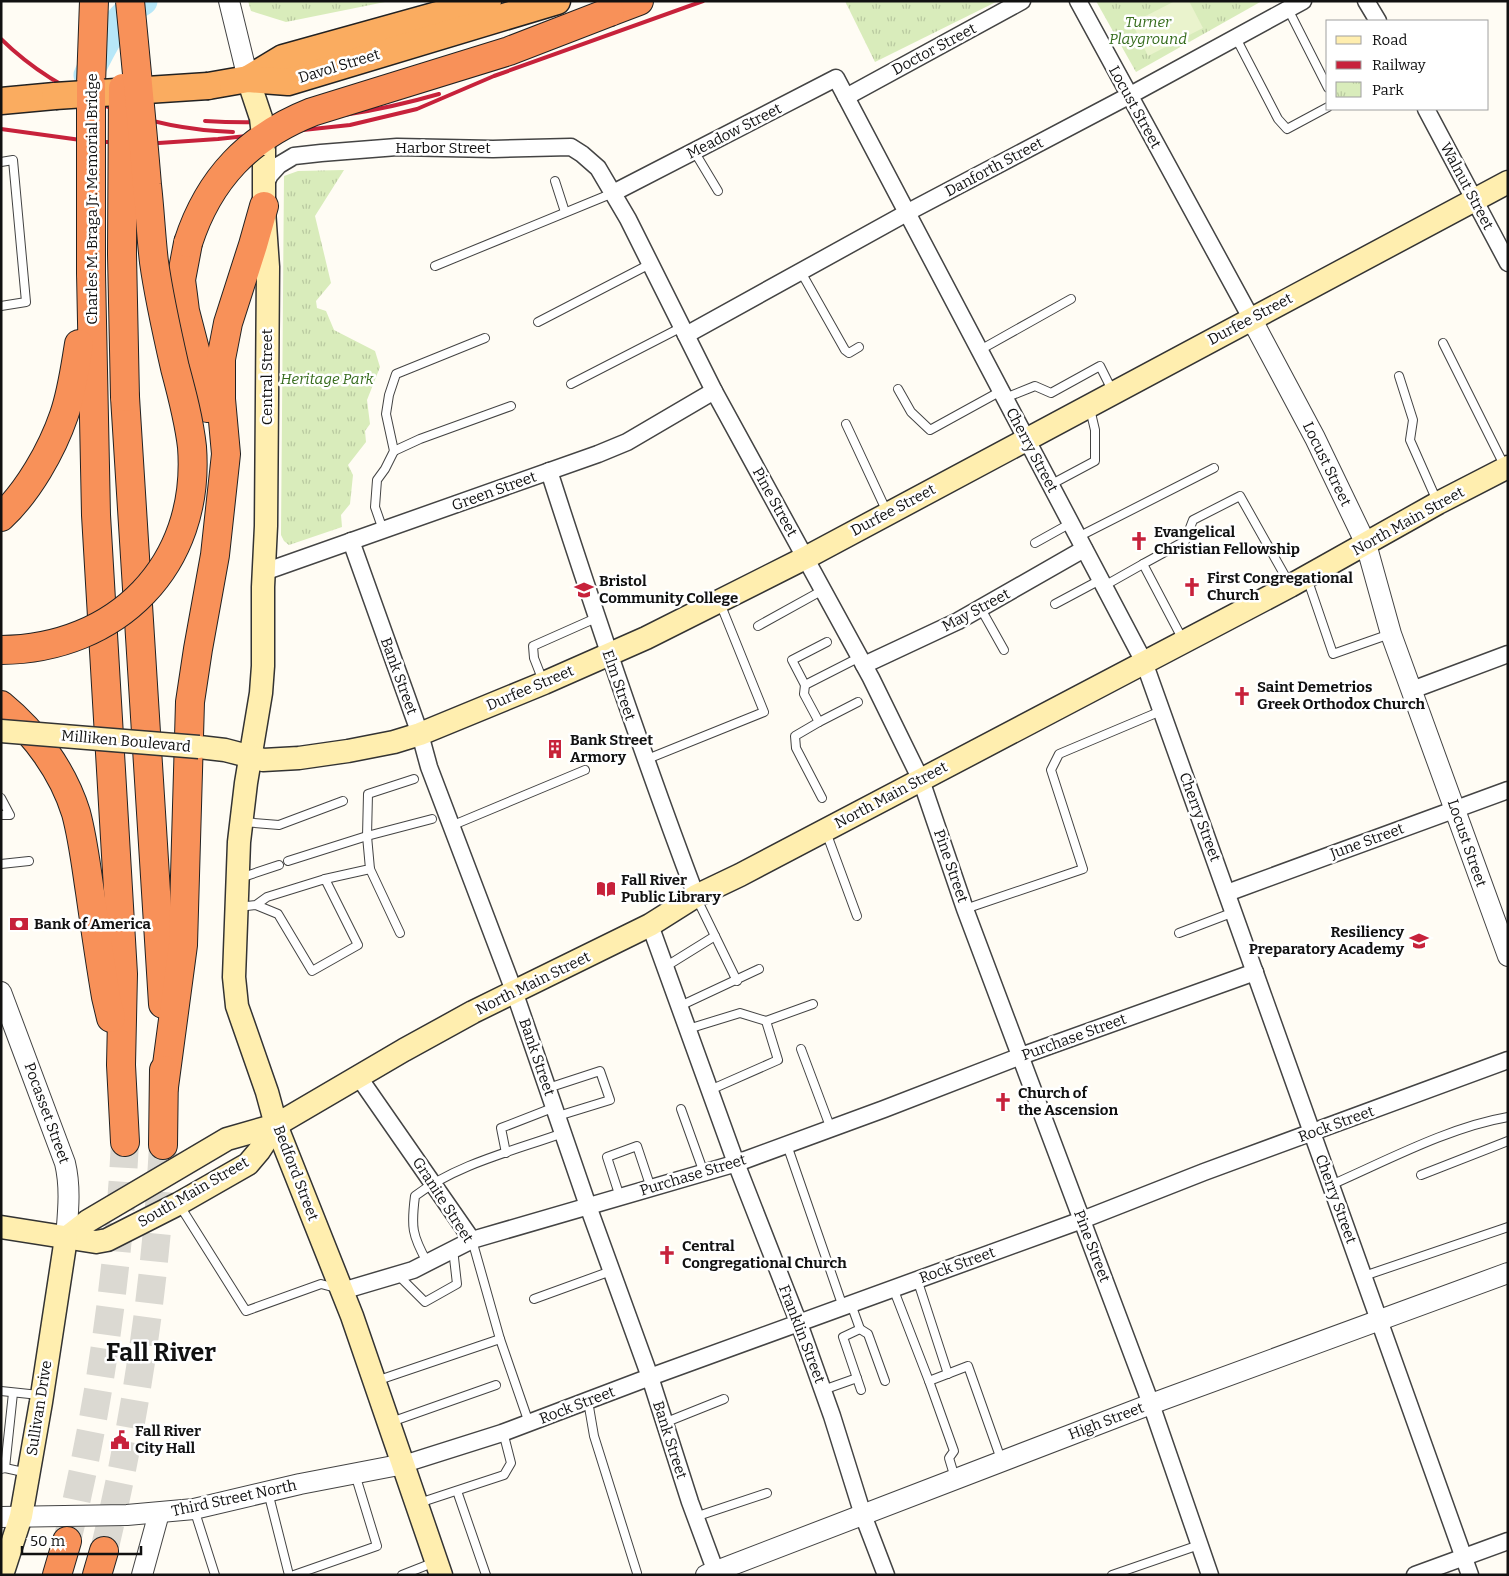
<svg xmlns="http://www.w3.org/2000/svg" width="1509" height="1576" viewBox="0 0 1509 1576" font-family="Bitter,serif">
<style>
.park{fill:url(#park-tufts)}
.pitch{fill:#eaf3cd}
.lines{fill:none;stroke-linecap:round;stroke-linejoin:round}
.river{stroke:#b7e7f8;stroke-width:29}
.motorway-tunnel{stroke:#dbd9d2;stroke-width:28;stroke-dasharray:28 14;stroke-linecap:butt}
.service-casing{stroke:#444;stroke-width:10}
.minor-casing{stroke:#444;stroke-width:19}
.tertiary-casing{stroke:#444;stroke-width:22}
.secondary-casing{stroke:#333;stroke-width:25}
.trunk-casing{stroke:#222;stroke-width:29}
.motorway-casing{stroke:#222;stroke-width:30}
.service{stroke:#fff;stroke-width:8}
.minor{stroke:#fff;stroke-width:16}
.tertiary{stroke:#fff;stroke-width:20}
.secondary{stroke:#ffeeaf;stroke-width:22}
.trunk{stroke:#faac60;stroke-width:26}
.motorway{stroke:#f89159;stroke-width:28}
.rail{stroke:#c7223b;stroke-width:4}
.secondary-bridge-casing{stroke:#333;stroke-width:25;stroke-linecap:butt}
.trunk-bridge-casing{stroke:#222;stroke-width:29;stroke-linecap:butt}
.motorway-bridge-casing{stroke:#222;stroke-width:30;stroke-linecap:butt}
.secondary-bridge{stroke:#ffeeaf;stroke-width:22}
.trunk-bridge{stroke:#faac60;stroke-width:26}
.motorway-bridge{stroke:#f89159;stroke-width:28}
.labels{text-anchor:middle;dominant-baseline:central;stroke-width:5;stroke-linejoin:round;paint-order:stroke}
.park-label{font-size:15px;font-style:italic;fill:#366c1d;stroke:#fff}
.street-label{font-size:15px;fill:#111;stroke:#fff}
.poi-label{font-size:15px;font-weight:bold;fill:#111;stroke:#fff;text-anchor:start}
.town-label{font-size:25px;font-weight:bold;fill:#111;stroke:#fff}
</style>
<defs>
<pattern id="park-tufts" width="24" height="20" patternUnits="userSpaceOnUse" patternTransform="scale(1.25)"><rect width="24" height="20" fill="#d9ecbb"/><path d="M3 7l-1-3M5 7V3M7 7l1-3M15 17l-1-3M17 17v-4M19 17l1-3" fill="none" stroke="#b9c9a0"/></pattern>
</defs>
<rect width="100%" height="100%" fill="#fffcf4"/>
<g class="park">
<path d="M 248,1 L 390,1 L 286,22 L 251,11 Z"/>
<path d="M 845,1 L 998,1 L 875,62 Z"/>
<path d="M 1096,1 L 1262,1 L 1136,72 Z"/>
<path d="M 344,170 L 315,216 L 331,283 L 316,301 L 317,308 L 326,311 L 334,330 L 375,351 L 380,367 L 367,400 L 370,424 L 365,431 L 366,442 L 348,465 L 353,475 L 350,504 L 341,515 L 342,527 L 289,545 L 284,541 L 281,535 L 284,176 L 298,171 Z"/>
</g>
<path class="pitch" d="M 1175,1 L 1189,1 L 1203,28 L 1148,56 L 1132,23 Z"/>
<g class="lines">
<path class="river" d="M 88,75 C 102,49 115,15 143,1"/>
<g class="motorway-tunnel">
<path d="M 67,1541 C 99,1410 118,1277 125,1142"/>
<path d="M 104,1551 C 136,1417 156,1283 163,1145"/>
</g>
<g class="service-casing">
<g id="service">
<path d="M 1288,9 L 1328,88"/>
<path d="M 1236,38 L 1278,119 L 1287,129 L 1328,107"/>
<path d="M 694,151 L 718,191"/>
<path d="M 1,162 L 13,160 L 26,302 L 1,306"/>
<path d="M 555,181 L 565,212"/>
<path d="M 435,266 L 613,193"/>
<path d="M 801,272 L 845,350 L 849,353 L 859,347"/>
<path d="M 538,322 L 650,264"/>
<path d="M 1443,343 L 1505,467"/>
<path d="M 980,350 L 1071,299"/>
<path d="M 1399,376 L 1413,420 L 1410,440 L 1437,501"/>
<path d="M 571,384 L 682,327"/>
<path d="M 898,389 L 911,412 L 930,430 L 1001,391"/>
<path d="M 1005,398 L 1035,386 L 1051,393 L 1100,366 L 1112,390"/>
<path d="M 846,424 L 887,512"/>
<path d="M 394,451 L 420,439 L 511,406"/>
<path d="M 1050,485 L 1095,461 L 1095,430 L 1090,409"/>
<path d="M 383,530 L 375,507 L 377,480 L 385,469 L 394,451 L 386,414 L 389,395 L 396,374 L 485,338"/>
<path d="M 1078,537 L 1214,468"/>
<path d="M 1035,543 L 1071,523"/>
<path d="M 1307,578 L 1333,654 L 1390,634"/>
<path d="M 1104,586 L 1143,564"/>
<path d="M 1055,604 L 1100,580"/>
<path d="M 981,609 L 1004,650"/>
<path d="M 758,626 L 823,590"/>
<path d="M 1183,640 L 1143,564 L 1185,541 L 1193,520 L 1240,496 L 1289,583"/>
<path d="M 827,642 L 792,660 L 805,685 L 860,657"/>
<path d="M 543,681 L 534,658 L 533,646 L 596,618"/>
<path d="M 805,685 L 804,694 L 819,722 L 795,736 L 796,748 L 822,798"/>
<path d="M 819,722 L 858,702"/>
<path d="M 645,760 L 764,712 L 720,603"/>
<path d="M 1,798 L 10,815 L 1,815"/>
<path d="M 243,822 L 279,825 L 343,801"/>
<path d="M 451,826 L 585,770"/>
<path d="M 826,832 L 857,916"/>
<path d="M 288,861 L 367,836 L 432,819"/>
<path d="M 1,864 L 29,861"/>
<path d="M 370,869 L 400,933"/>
<path d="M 240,878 L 279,865"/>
<path d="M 325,879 L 370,869 L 367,836 L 368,794 L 414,779"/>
<path d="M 696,897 L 737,981"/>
<path d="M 238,907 L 256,905 L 278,914 L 312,971 L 358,945 L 325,879 L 267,897 L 256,905"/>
<path d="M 965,909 L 1083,869 L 1051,770 L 1059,754 L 1161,711"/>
<path d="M 1179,933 L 1234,912"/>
<path d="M 665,967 L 715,936"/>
<path d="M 680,1006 L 759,969"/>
<path d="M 688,1029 L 740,1013 L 766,1021"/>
<path d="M 801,1049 L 831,1129"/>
<path d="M 548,1088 L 600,1071 L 610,1100 L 558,1116"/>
<path d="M 710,1090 L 778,1060 L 766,1021 L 813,1004"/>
<path d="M 681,1109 L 704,1173"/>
<path d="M 787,1145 L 843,1307"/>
<path d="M 506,1153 L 501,1128 L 555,1107"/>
<path d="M 1421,1175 L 1508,1141"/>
<path d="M 1331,1185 C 1386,1161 1449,1127 1508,1117"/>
<path d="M 620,1197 L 607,1157 L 637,1146 L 651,1188"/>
<path d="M 180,1206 L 246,1311 L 321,1284 L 336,1288"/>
<path d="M 472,1240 L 500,1339 L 529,1423"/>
<path d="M 427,1262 C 412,1235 411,1227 415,1196 C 457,1164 513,1151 563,1133"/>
<path d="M 397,1274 L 425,1302 L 457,1284 L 453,1249"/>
<path d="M 1364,1276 L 1508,1227"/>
<path d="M 917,1279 L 948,1374"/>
<path d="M 893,1288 L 929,1381 L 954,1451 L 949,1458 L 955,1478"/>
<path d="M 534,1299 L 611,1271"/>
<path d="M 851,1304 L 860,1329 L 843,1337 L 861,1390"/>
<path d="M 860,1329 L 868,1334 L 885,1381"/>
<path d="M 376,1381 L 500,1339"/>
<path d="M 929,1381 L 968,1366 L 1002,1462"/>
<path d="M 823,1390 L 857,1378"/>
<path d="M 1,1391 L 39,1395"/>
<path d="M 588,1401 L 594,1436 L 637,1573"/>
<path d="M 391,1422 L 496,1385"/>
<path d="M 664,1423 L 724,1399"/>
<path d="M 5,1468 L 28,1473"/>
<path d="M 1,1469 L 5,1468 L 13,1393"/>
<path d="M 457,1491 L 486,1575"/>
<path d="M 268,1492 L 289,1575"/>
<path d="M 419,1503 L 504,1475 L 511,1463 L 503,1432"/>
<path d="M 194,1509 L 215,1575"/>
<path d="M 695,1517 L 767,1493"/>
<path d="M 294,1575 L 377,1546 L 355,1474"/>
<path d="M 402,1575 L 435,1562"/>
<path d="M 1112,1575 L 1199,1545"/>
</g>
</g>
<g class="minor-casing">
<g id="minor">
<path d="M 1078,1 L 1251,318"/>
<path d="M 1366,1 L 1378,21"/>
<path d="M 846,97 L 1022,1"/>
<path d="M 1426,109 L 1508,263"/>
<path d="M 264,186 L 270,175 L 279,165 L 294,156 L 321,153 L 397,147 L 493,149 L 571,147 L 582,154 L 598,168 L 628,219 L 714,391 L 871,678 L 921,780 L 965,909 L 1151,1404 L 1210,1575"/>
<path d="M 613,193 L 836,78 L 1144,662 L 1470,1575"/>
<path d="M 686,335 L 912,210 L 1136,92 L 1303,1"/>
<path d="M 549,471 C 595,614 643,756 696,896"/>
<path d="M 351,541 L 420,734 L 429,767 L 514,991 L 588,1206 L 650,1377 L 690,1502 L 717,1575"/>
<path d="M 264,572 L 598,454 L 627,442 L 714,391"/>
<path d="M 864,665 L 958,621 L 1084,549"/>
<path d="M 1412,690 L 1508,654"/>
<path d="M 1227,893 L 1508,790"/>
<path d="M 650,925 L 736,1163 L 801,1329 L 832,1416 L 863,1515 L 886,1575"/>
<path d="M 358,1076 L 472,1240"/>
<path d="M 342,1291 L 413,1270 L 472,1240 L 737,1163 L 884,1109 L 1021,1056 L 1255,972"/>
<path d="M 404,1464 L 502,1433 L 650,1377 L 1082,1220 L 1204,1172 L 1508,1060"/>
<path d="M 1415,1575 L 1508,1541"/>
</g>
</g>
<g class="tertiary-casing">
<g id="tertiary">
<path d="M 229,1 L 248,79"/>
<path d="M 1251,318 L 1315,438 L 1366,544 L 1391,634 L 1508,956"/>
<path d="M 1,992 L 65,1163 C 71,1188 68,1213 66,1238"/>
<path d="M 1,1517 L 127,1515 L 194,1509 L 300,1484 L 404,1464"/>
<path d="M 142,1575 L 159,1513"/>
<path d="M 706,1575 L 1151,1404 L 1508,1273"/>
</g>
</g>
<g class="secondary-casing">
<g id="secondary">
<path d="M 248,79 L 261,118"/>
<path d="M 264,144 L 264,210 L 268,267 L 266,526 L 263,587 L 263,666 L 261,693 L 246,783 L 239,842 L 234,977 L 237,1006 L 267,1092 L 276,1125 L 352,1316 L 441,1575"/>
<path d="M 199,747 L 225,750 L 263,760 L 299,758 L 348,751 L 394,742 L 420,734 L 544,683 L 646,638 L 809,556 L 1508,182"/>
<path d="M 1,1227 L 96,1242 L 107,1240 L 178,1204 L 248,1164 L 259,1151 L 276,1125"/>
<path d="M 66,1238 L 88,1221 L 227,1139 L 276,1125 L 404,1050 L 473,1012 L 650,925 L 696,896 L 740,875 L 1290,586 L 1438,503 L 1508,467"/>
<path d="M 2,1575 L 21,1516 L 41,1402 L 66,1238"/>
</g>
</g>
<g class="trunk-casing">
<g id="trunk">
<path d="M 248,79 L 283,58 L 488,1"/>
<path d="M 208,86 L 248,79 L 288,82 L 557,1"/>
<path d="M 1,101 L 55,96"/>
</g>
</g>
<g class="motorway-casing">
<g id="motorway">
<path d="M 610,12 L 639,1"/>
<path d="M 91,84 L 94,1"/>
<path d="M 188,243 L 181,280 L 183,295 L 185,311 L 200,369 L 207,408"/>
<path d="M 91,273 L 96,515 L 123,974 L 121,1065 L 125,1142"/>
<path d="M 125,397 L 163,1004"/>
<path d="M 1,517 C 28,492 52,450 64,415 C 72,392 75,368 79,344"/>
<path d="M 1,705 C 35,733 63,771 76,813 C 83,839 86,866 90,892 C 95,927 100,962 106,997 L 111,1018"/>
<path d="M 164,1087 L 183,945 L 190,702 L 198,649 L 215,555 L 226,454 L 221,399 L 221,359 L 228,323 L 253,245 L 264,206"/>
<path d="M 163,1145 L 164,1070"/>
<path d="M 57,1575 L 67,1541"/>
<path d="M 97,1575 L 104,1551"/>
</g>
</g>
<use href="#service" class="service"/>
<use href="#minor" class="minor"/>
<use href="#tertiary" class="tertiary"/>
<use href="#secondary" class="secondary"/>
<use href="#trunk" class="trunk"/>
<use href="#motorway" class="motorway"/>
<g class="rail">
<path d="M 1,39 C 62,99 148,129 233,132"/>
<path d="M 205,121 C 285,126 363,116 439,94"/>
<path d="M 1,129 L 88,141 L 144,144 L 218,139 L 350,125 L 417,109 L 494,76 L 703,1"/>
</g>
<g class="secondary-bridge-casing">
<g id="secondary-bridge">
<path d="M 261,118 L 264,144"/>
<path d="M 1,731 L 199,747"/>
</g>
</g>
<g class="trunk-bridge-casing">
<path id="trunk-bridge" d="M 55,96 L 208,86"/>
</g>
<g class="motorway-bridge-casing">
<g id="motorway-bridge">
<path d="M 123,88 L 122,254 L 125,397"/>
<path d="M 188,243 C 209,178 249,137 312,112 L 509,51 L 610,12"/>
<path d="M 91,273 L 91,84"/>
<path d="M 1,650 C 117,649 201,565 192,447 C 189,420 182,394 175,368 C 167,333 159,298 154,262 C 151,237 150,211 147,185 C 142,124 136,63 130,1"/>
</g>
</g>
<use href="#secondary-bridge" class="secondary-bridge"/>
<use href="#trunk-bridge" class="trunk-bridge"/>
<use href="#motorway-bridge" class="motorway-bridge"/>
</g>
<defs>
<g id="church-bare" transform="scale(1.5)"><path d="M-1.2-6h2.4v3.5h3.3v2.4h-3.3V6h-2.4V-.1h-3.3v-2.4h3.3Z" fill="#c7223b" stroke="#fff" stroke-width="2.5" paint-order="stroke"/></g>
<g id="school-bare" transform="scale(1.5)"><path d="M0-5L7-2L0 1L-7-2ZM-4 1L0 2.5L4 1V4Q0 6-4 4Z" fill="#c7223b" stroke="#fff" stroke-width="2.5" paint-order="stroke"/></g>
<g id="building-bare" transform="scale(1.5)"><path d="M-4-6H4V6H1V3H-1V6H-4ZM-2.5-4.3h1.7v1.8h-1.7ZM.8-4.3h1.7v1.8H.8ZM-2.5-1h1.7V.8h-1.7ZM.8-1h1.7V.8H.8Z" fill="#c7223b" stroke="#fff" stroke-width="2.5" paint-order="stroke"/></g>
<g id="library-bare" transform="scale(1.5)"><path d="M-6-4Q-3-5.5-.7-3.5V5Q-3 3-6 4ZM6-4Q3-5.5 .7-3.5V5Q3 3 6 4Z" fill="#c7223b" stroke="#fff" stroke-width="2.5" paint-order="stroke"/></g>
<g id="bank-bare" transform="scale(1.5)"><path d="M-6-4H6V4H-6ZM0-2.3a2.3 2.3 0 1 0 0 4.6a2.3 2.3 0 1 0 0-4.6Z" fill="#c7223b" stroke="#fff" stroke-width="2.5" paint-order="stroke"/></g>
<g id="civic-bare" transform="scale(1.5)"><path d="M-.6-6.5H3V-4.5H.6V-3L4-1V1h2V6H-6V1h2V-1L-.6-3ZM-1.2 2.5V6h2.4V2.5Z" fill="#c7223b" stroke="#fff" stroke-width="2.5" paint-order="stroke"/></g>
</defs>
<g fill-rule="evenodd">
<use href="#church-bare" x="1139" y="541"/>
<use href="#church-bare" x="1192" y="587"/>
<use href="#school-bare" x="584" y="590"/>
<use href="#church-bare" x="1242" y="696"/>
<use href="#building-bare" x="555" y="749"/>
<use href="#library-bare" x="606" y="889"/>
<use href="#bank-bare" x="19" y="924"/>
<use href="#school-bare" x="1419" y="941"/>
<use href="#church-bare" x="1003" y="1102"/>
<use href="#church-bare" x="667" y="1255"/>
<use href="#civic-bare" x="120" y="1440"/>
</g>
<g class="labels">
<g class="park-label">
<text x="1148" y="22">Turner<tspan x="1148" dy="17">Playground</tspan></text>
<text x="327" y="379">Heritage Park</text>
</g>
<g class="street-label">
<text transform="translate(934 49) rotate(-28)">Doctor Street</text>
<text transform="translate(339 66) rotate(-17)">Davol Street</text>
<text transform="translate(1135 107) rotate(61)">Locust Street</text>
<text transform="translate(734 131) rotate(-27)">Meadow Street</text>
<text x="443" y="148">Harbor Street</text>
<text transform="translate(994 167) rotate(-28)">Danforth Street</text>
<text transform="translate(1467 186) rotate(62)">Walnut Street</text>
<text transform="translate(92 199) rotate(-90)">Charles M. Braga Jr. Memorial Bridge</text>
<text transform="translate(1250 319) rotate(-28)">Durfee Street</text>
<text transform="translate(267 377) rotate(-90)">Central Street</text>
<text transform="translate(1032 450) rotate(62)">Cherry Street</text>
<text transform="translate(1327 464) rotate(64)">Locust Street</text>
<text transform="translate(494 491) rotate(-20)">Green Street</text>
<text transform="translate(775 502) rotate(61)">Pine Street</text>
<text transform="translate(893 510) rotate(-28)">Durfee Street</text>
<text transform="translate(1408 521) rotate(-29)">North Main Street</text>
<text transform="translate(976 610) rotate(-28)">May Street</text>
<text transform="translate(399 676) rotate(70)">Bank Street</text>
<text transform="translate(619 685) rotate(71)">Elm Street</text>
<text transform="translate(530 688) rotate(-23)">Durfee Street</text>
<text transform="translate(126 741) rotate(5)">Milliken Boulevard</text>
<text transform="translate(891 795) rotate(-28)">North Main Street</text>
<text transform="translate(1200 817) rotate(70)">Cherry Street</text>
<text transform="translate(1367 841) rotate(-20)">June Street</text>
<text transform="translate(1467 843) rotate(71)">Locust Street</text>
<text transform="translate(951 866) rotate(71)">Pine Street</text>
<text transform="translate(533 983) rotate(-26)">North Main Street</text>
<text transform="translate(1074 1037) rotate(-20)">Purchase Street</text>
<text transform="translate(537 1057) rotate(71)">Bank Street</text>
<text transform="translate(47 1113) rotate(70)">Pocasset Street</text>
<text transform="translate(1336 1124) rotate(-20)">Rock Street</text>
<text transform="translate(296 1173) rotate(69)">Bedford Street</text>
<text transform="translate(693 1175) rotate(-17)">Purchase Street</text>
<text transform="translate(193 1192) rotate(-30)">South Main Street</text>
<text transform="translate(1336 1199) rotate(70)">Cherry Street</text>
<text transform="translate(443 1200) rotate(57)">Granite Street</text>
<text transform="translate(1092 1246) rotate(69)">Pine Street</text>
<text transform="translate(957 1265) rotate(-20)">Rock Street</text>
<text transform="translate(802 1334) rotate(69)">Franklin Street</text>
<text transform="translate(577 1405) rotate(-21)">Rock Street</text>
<text transform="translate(39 1408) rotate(-81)">Sullivan Drive</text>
<text transform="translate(1106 1421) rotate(-21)">High Street</text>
<text transform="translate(670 1440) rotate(72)">Bank Street</text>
<text transform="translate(234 1498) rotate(-12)">Third Street North</text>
</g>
<g class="poi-label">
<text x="1154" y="532">Evangelical<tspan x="1154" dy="17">Christian Fellowship</tspan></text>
<text x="1207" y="578">First Congregational<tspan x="1207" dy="17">Church</tspan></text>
<text x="599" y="581">Bristol<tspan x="599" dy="17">Community College</tspan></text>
<text x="1257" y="687">Saint Demetrios<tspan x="1257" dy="17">Greek Orthodox Church</tspan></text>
<text x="570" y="740">Bank Street<tspan x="570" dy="17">Armory</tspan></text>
<text x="621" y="880">Fall River<tspan x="621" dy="17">Public Library</tspan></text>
<text x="34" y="924">Bank of America</text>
<text x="1404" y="932" text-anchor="end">Resiliency<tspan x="1404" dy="17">Preparatory Academy</tspan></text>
<text x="1018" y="1093">Church of<tspan x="1018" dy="17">the Ascension</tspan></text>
<text x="682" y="1246">Central<tspan x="682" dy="17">Congregational Church</tspan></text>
<text x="135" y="1431">Fall River<tspan x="135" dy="17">City Hall</tspan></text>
</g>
<g class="town-label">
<text x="161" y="1353">Fall River</text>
</g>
</g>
<rect width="1509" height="1576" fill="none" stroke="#111111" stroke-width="5"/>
<rect x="1326" y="20" width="162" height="90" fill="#ffffff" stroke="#a0a0a0"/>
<rect x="1336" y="36" width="25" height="8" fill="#ffeeaf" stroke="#a0a0a0"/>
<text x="1372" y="45" font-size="15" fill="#111111">Road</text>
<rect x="1336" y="61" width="25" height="8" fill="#c7223b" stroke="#a0a0a0"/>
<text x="1372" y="70" font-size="15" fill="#111111">Railway</text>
<rect x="1336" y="82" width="25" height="15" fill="url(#park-tufts)" stroke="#a0a0a0"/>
<text x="1372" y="95" font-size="15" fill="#111111">Park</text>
<path d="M22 1546v8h119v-8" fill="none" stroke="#111111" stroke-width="2.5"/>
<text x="30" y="1546" font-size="15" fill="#111111" stroke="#ffffff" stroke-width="4" paint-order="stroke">50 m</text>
</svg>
